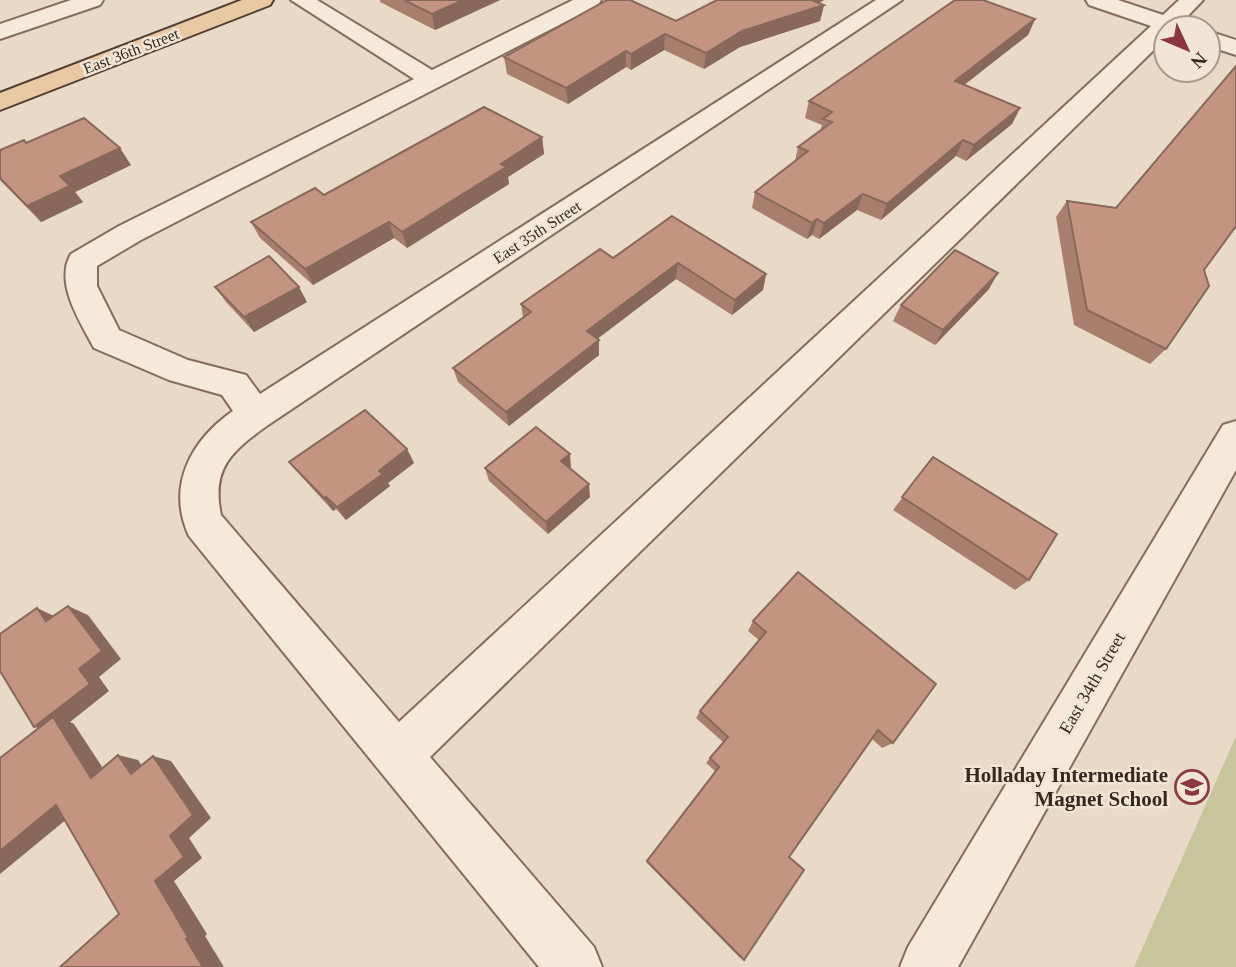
<svg xmlns="http://www.w3.org/2000/svg" width="1236" height="967" viewBox="0 0 1236 967" font-family="'Times New Roman',serif">
<style>
.green{fill:#c6c59c}
.lines{fill:none;stroke-linecap:round;stroke-linejoin:round}
.minor-casing{stroke:#836d5f;stroke-width:4}
.major-casing{stroke:#513d32;stroke-width:4}
.minor{fill:#f5e9d9;fill-rule:evenodd}
.major{fill:#e8c9a4;fill-rule:evenodd}
.wall{fill:#a87f6f}
.shaded-wall{fill:#88685a}
.building{fill:#c39481;stroke:#88685a;stroke-width:2}
.labels{text-anchor:middle;dominant-baseline:central;stroke-width:5;stroke-linejoin:round;paint-order:stroke}
.far-street-label{font-size:16px;fill:#352820;stroke:#f1e6d6}
.street-label{font-size:18px;fill:#352820;stroke:#f1e6d6}
.near-poi-label{font-size:21px;font-weight:bold;fill:#352820;stroke:#f1e6d6;text-anchor:end}
</style>
<rect width="100%" height="100%" fill="#e9dac7"/>
<path class="green" d="M 1236,736 L 1236,967 L 1134,967 Z"/>
<g class="lines">
<g class="minor-casing">
<g id="minor">
<path d="M 71,0 L 103,0 L 100,5 L 0,39 L 0,24 Z"/>
<path d="M 291,0 L 317,0 L 432,70 L 573,0 L 601,0 L 598,5 L 141,240 L 97,266 L 97,286 L 119,330 L 188,360 L 246,375 L 260,394 L 876,0 L 902,0 L 268,425 C 232,451 211,468 221,515 L 399,722 L 1151,26 L 1089,5 L 1086,0 L 1118,0 L 1163,15 L 1179,0 L 1203,0 L 1182,22 L 1190,28 L 1166,28 L 1166,38 L 430,757 L 594,947 L 602,967 L 539,967 L 189,536 C 166,486 191,440 233,411 L 222,395 L 169,380 L 94,348 C 80,322 54,282 71,254 L 119,226 L 414,79 Z"/>
<path d="M 1208,31 L 1236,40 L 1236,55 L 1208,46 Z"/>
<path d="M 1236,421 L 1236,470 L 958,967 L 900,967 L 908,947 L 1223,425 Z"/>
</g>
</g>
<g class="major-casing">
<path id="major" d="M 242,0 L 273,0 L 270,5 L 0,110 L 0,93 Z"/>
</g>
<use href="#minor" class="minor"/>
<use href="#major" class="major"/>
</g>
<g class="wall">
<path d="M 380,0 L 500,0 L 435,30 L 380,2 Z"/>
<path d="M 824,0 L 819,3 L 824,5 L 820,21 L 740,47 L 704,69 L 664,50 L 631,70 L 626,67 L 568,104 L 507,74 L 504,57 Z"/>
<path d="M 1035,19 L 1028,35 L 964,84 L 1020,108 L 1012,124 L 966,161 L 956,156 L 881,220 L 857,210 L 819,239 L 812,235 L 807,239 L 752,208 L 755,192 L 795,161 L 798,147 L 820,131 L 822,125 L 805,118 L 809,101 Z"/>
<path d="M 1236,66 L 1236,229 L 1234,228 L 1204,270 L 1166,349 L 1150,364 L 1074,325 L 1056,217 L 1067,201 L 1116,208 Z"/>
<path d="M 542,137 L 544,154 L 508,177 L 509,184 L 407,248 L 394,238 L 313,285 L 260,238 L 251,222 L 324,195 Z"/>
<path d="M 26,143 L 131,165 L 75,192 L 83,202 L 41,222 L 0,180 L 0,150 Z"/>
<path d="M 672,216 L 766,274 L 763,290 L 732,315 L 676,279 L 597,339 L 599,340 L 599,355 L 509,426 L 458,382 L 453,368 L 523,318 L 521,304 L 613,258 Z"/>
<path d="M 215,287 L 307,302 L 254,332 L 226,302 Z"/>
<path d="M 989,289 L 935,345 L 893,321 L 901,305 Z"/>
<path d="M 407,449 L 414,463 L 388,483 L 390,486 L 346,520 L 336,509 L 333,511 L 300,475 L 289,462 Z"/>
<path d="M 933,457 L 1029,580 L 1015,590 L 893,510 Z"/>
<path d="M 571,467 L 570,468 L 590,497 L 548,534 L 489,481 L 485,468 Z"/>
<path d="M 753,621 L 893,743 L 882,748 L 872,739 L 789,857 L 744,960 L 739,957 L 646,862 L 715,771 L 706,763 L 723,742 L 696,718 L 700,711 L 759,640 L 748,631 Z"/>
</g>
<g class="shaded-wall">
<path d="M 463,0 L 500,0 L 435,30 L 432,14 Z"/>
<path d="M 804,0 L 824,0 L 803,12 L 824,5 L 820,21 L 740,47 L 704,69 L 706,53 L 742,31 Z"/>
<path d="M 1035,19 L 1028,35 L 949,97 L 955,81 Z"/>
<path d="M 665,34 L 664,50 L 631,70 L 631,54 Z"/>
<path d="M 626,51 L 626,67 L 568,104 L 566,88 Z"/>
<path d="M 1020,108 L 1012,124 L 966,161 L 974,145 Z"/>
<path d="M 542,137 L 544,154 L 508,177 L 509,184 L 407,248 L 402,232 L 501,164 Z"/>
<path d="M 963,140 L 956,156 L 881,220 L 887,204 Z"/>
<path d="M 120,148 L 131,165 L 75,192 L 83,202 L 41,222 L 27,206 L 60,176 Z"/>
<path d="M 863,194 L 857,210 L 819,239 L 824,223 Z"/>
<path d="M 817,219 L 812,235 L 807,239 L 812,223 Z"/>
<path d="M 389,222 L 394,238 L 313,285 L 305,269 Z"/>
<path d="M 678,263 L 676,279 L 588,346 L 587,331 Z"/>
<path d="M 998,273 L 989,289 L 935,345 L 943,330 Z"/>
<path d="M 766,274 L 763,290 L 732,315 L 735,300 Z"/>
<path d="M 299,287 L 307,302 L 254,332 L 244,317 Z"/>
<path d="M 599,340 L 599,355 L 509,426 L 506,412 Z"/>
<path d="M 407,449 L 414,463 L 388,483 L 390,486 L 346,520 L 337,507 L 379,471 Z"/>
<path d="M 570,454 L 571,467 L 563,474 L 561,461 Z"/>
<path d="M 589,484 L 590,497 L 548,534 L 546,522 Z"/>
<path d="M 326,497 L 336,509 L 333,511 L 324,498 Z"/>
<path d="M 68,606 L 88,615 L 121,659 L 99,677 L 109,691 L 70,722 L 74,724 L 112,782 L 91,778 L 57,733 L 34,727 L 79,669 Z"/>
<path d="M 37,608 L 58,618 L 46,621 Z"/>
<path d="M 118,755 L 138,760 L 150,778 L 131,774 Z"/>
<path d="M 153,756 L 171,761 L 211,818 L 189,838 L 202,858 L 174,881 L 207,934 L 205,936 L 224,967 L 203,967 L 186,939 L 155,881 L 170,836 Z"/>
<path d="M 56,805 L 79,809 L 0,874 L 0,851 Z"/>
</g>
<g class="building">
<path d="M 404,0 L 463,0 L 432,14 Z"/>
<path d="M 607,0 L 630,0 L 676,21 L 717,0 L 812,0 L 824,5 L 742,31 L 706,53 L 665,34 L 631,54 L 626,51 L 566,88 L 504,57 Z"/>
<path d="M 955,0 L 983,0 L 1035,19 L 955,81 L 1020,108 L 974,145 L 963,140 L 887,204 L 863,194 L 824,223 L 817,219 L 812,223 L 755,192 L 808,151 L 798,147 L 832,122 L 823,119 L 832,112 L 809,101 Z"/>
<path d="M 1236,66 L 1236,226 L 1204,270 L 1209,286 L 1166,349 L 1087,310 L 1067,201 L 1116,208 Z"/>
<path d="M 484,107 L 542,137 L 501,164 L 506,167 L 402,232 L 389,222 L 305,269 L 251,222 L 315,188 L 324,195 Z"/>
<path d="M 84,118 L 120,148 L 60,176 L 70,186 L 27,206 L 0,178 L 0,150 L 24,140 L 26,143 Z"/>
<path d="M 672,216 L 766,274 L 735,300 L 678,263 L 587,331 L 599,340 L 506,412 L 453,368 L 531,312 L 521,304 L 600,249 L 613,258 Z"/>
<path d="M 955,250 L 998,273 L 943,330 L 901,305 Z"/>
<path d="M 269,256 L 299,287 L 244,317 L 215,287 Z"/>
<path d="M 365,410 L 407,449 L 379,471 L 383,474 L 337,507 L 326,497 L 324,498 L 289,462 Z"/>
<path d="M 536,427 L 570,454 L 561,461 L 589,484 L 546,522 L 485,468 Z"/>
<path d="M 933,457 L 1057,534 L 1029,580 L 902,497 Z"/>
<path d="M 798,572 L 936,684 L 893,743 L 878,730 L 789,857 L 804,870 L 744,960 L 647,861 L 719,767 L 710,758 L 728,737 L 700,711 L 766,632 L 753,621 Z"/>
<path d="M 68,606 L 102,651 L 79,669 L 90,684 L 34,727 L 0,671 L 0,634 L 37,608 L 46,621 Z"/>
<path d="M 53,717 L 91,778 L 118,755 L 131,774 L 153,756 L 193,815 L 170,836 L 184,857 L 155,881 L 188,937 L 186,939 L 203,967 L 60,967 L 119,914 L 56,805 L 0,851 L 0,758 Z"/>
</g>
<defs>
<g id="school-ring" transform="scale(1.75)"><circle r="9.5" fill="#f1e6d6" stroke="#8b3641" stroke-width="1.5"/><path d="M0-5L7-2L0 1L-7-2ZM-4 1L0 2.5L4 1V4Q0 6-4 4Z" fill="#8b3641"/></g>
</defs>
<g fill-rule="evenodd">
<use href="#school-ring" x="1192" y="787"/>
</g>
<g class="labels">
<g class="far-street-label">
<text transform="translate(131 51) rotate(-21)">East 36th Street</text>
<text transform="translate(537 232) rotate(-33)">East 35th Street</text>
</g>
<g class="street-label">
<text transform="translate(1092 683) rotate(-60)">East 34th Street</text>
</g>
<g class="near-poi-label">
<text x="1168" y="775">Holladay Intermediate<tspan x="1168" dy="24">Magnet School</tspan></text>
</g>
</g>
<g transform="translate(1187 49) rotate(134)"><circle r="33" fill="#f1e6d6" stroke="#a69a8d" stroke-width="2"/>
<path d="M0-5L12 26L0 18L-12 26Z" fill="#8b3641"/>
<text y="-10" font-size="19" font-weight="bold" text-anchor="middle" fill="#352820">N</text>
</g>
</svg>
